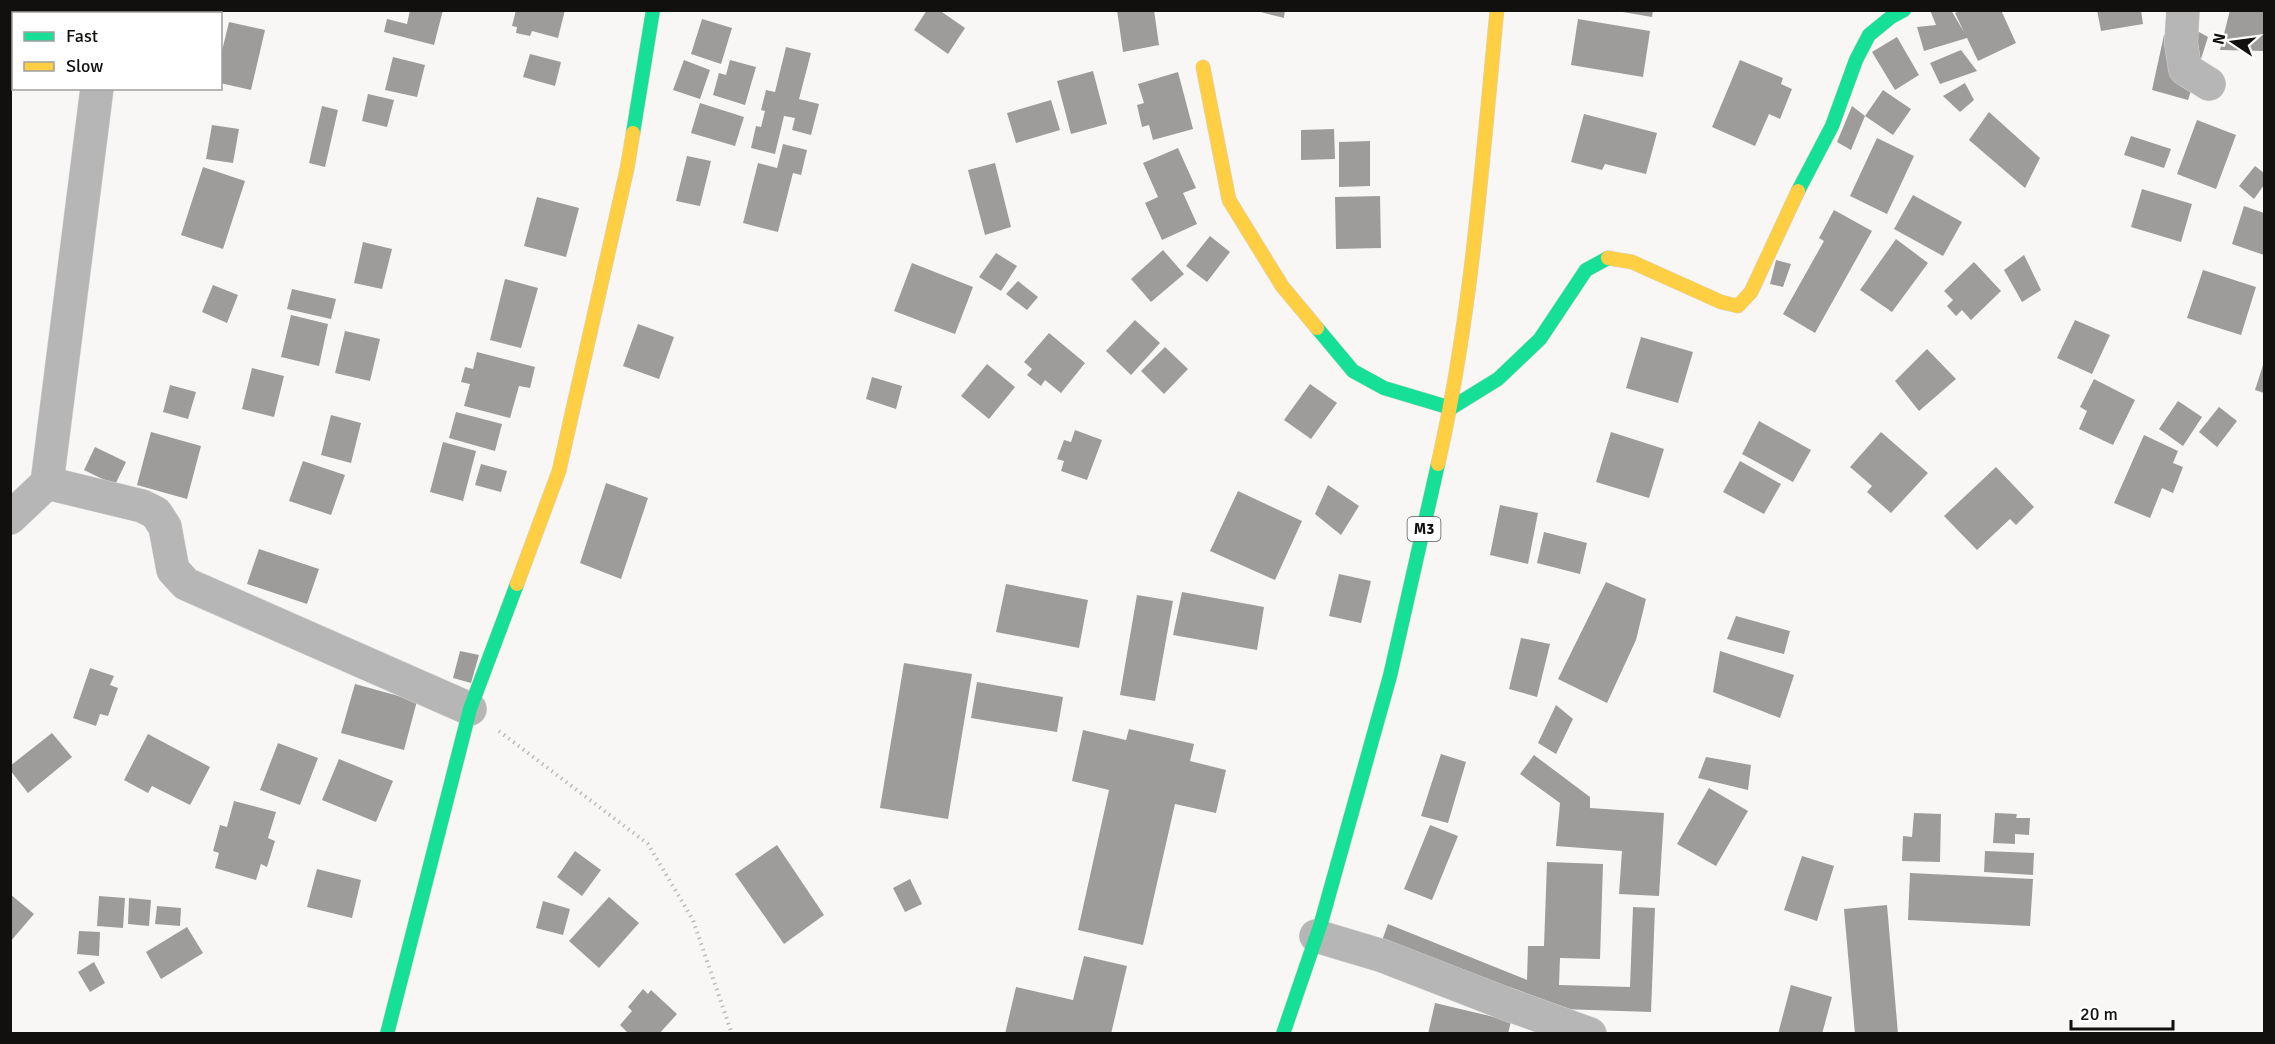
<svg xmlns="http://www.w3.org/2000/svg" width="2275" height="1044" viewBox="0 0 2275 1044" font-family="Signika,sans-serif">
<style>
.building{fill:#9d9c9b}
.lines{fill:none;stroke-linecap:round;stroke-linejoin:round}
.street-casing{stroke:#d3d2d2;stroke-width:34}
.fast-casing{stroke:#d3d2d2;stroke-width:15}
.slow-casing{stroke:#d3d2d2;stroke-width:15}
.path{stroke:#bdbcbb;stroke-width:4;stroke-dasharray:1.5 4.5;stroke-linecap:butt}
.street{stroke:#b7b6b6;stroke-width:33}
.fast{stroke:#16e098;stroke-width:14}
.slow{stroke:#ffcf43;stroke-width:14}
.labels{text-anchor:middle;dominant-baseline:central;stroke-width:6;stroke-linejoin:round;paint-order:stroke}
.shield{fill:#fff;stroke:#585857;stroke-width:1.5}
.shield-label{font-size:15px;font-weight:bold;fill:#11100f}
</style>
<rect width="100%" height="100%" fill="#f9f7f6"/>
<g class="building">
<path d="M 410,10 L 443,10 L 434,45 L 384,32 L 387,19 L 407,24 Z"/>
<path d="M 516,10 L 565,10 L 558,38 L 532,31 L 530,36 L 516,33 L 517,27 L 512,26 Z"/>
<path d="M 927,10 L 939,10 L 965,28 L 948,54 L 914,30 Z"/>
<path d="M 1117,10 L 1154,10 L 1159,45 L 1123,52 Z"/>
<path d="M 1253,10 L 1285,10 L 1284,18 Z"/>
<path d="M 1611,10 L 1653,10 L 1652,17 Z"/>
<path d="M 1930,10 L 1951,10 L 1964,32 L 1955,13 L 1961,10 L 2001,10 L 2016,43 L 1978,61 L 1967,38 L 1924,51 L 1917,27 L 1936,25 Z"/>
<path d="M 2097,10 L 2141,10 L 2143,24 L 2101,31 Z"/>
<path d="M 2230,10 L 2264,10 L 2264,51 L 2220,50 Z"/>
<path d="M 702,19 L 732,28 L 721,64 L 691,54 Z"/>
<path d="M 1578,19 L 1650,31 L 1643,77 L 1571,65 Z"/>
<path d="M 229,22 L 265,30 L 251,90 L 220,83 L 220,59 Z"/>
<path d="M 2192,28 L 2208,37 L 2188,100 L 2152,90 L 2164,35 L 2181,43 Z"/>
<path d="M 1897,37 L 1919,75 L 1895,90 L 1872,52 Z"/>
<path d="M 786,47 L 811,53 L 799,99 L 819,104 L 811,135 L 792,130 L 795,118 L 784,116 L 775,154 L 751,148 L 756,126 L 761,127 L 765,111 L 761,110 L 766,90 L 775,92 Z"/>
<path d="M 1961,50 L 1977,71 L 1940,84 L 1930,63 Z"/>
<path d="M 530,54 L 561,62 L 555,86 L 523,77 Z"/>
<path d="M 393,57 L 425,65 L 417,97 L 385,90 Z"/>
<path d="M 684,60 L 710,70 L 700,99 L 673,90 Z"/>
<path d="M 730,60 L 756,67 L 745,105 L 713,95 L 719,73 L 726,75 Z"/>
<path d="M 1740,60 L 1783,78 L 1781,84 L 1792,89 L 1780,119 L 1769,114 L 1755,146 L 1712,127 Z"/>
<path d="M 1093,71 L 1107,124 L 1071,134 L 1057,81 Z"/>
<path d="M 1178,72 L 1193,129 L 1153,140 L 1149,125 L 1142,127 L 1137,105 L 1144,103 L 1138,84 Z"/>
<path d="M 1965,83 L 1974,100 L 1960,112 L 1943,96 Z"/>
<path d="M 1883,90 L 1911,109 L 1893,135 L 1865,116 Z"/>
<path d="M 368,94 L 394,100 L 387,127 L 362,121 Z"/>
<path d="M 1051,100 L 1060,130 L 1016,143 L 1007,113 Z"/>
<path d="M 700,103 L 744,117 L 735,146 L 691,133 Z"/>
<path d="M 322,106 L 338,110 L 325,167 L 309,163 Z"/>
<path d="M 1852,106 L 1865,116 L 1851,150 L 1837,142 Z"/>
<path d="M 1989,112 L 2040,158 L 2025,188 L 1969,140 Z"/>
<path d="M 1584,114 L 1657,133 L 1646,174 L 1605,164 L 1602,170 L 1571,162 Z"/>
<path d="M 2197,120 L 2236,135 L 2216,189 L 2177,174 Z"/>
<path d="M 212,125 L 239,129 L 233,163 L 206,159 Z"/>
<path d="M 1334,129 L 1335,159 L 1301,160 L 1301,130 Z"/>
<path d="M 2131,136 L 2171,149 L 2164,168 L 2124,155 Z"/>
<path d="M 1877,138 L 1914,156 L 1887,214 L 1850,196 Z"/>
<path d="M 1370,141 L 1370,186 L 1339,187 L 1339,142 Z"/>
<path d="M 783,144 L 807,150 L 801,175 L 793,173 L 778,232 L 743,223 L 758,163 L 777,168 Z"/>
<path d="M 1178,148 L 1196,188 L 1183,193 L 1197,224 L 1162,240 L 1145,203 L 1158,197 L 1143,163 Z"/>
<path d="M 687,156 L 711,161 L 700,206 L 676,201 Z"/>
<path d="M 995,163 L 1011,227 L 985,235 L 968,170 Z"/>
<path d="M 2255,166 L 2264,173 L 2264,185 L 2254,199 L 2239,186 Z"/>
<path d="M 203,167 L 245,181 L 223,249 L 181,235 Z"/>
<path d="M 2142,189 L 2192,204 L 2181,242 L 2131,227 Z"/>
<path d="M 1913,195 L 1962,222 L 1943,256 L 1894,229 Z"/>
<path d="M 1380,196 L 1381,248 L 1336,249 L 1335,197 Z"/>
<path d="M 537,197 L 579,208 L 566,257 L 524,246 Z"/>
<path d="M 2244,206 L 2264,213 L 2264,255 L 2232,244 Z"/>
<path d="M 1834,210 L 1872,231 L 1815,333 L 1783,314 L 1824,241 L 1819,238 Z"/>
<path d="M 1210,236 L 1230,252 L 1207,282 L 1186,266 Z"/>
<path d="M 1896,239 L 1928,263 L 1892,312 L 1860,290 Z"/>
<path d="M 363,242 L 392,249 L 382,289 L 354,283 Z"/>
<path d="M 1163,250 L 1184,274 L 1151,302 L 1131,279 Z"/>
<path d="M 996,253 L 1017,266 L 1001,291 L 979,277 Z"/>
<path d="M 2024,255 L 2041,290 L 2022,302 L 2004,270 Z"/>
<path d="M 1776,260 L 1791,264 L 1783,287 L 1770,284 Z"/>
<path d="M 1974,262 L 2001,291 L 1971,320 L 1962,310 L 1956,316 L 1947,306 L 1953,300 L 1944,291 Z"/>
<path d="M 912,263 L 973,287 L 955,334 L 894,311 Z"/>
<path d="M 2203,270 L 2256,287 L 2241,335 L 2187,318 Z"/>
<path d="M 505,279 L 538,288 L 521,348 L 490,340 Z"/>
<path d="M 1018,281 L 1038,297 L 1027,310 L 1006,294 Z"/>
<path d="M 213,285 L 238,295 L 227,323 L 202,312 Z"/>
<path d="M 292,289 L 336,299 L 331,319 L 287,309 Z"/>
<path d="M 291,315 L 328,324 L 319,366 L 281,357 Z"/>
<path d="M 1135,320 L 1160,343 L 1131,375 L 1106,351 Z"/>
<path d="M 2075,320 L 2110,335 L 2092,374 L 2057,358 Z"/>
<path d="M 638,324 L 674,337 L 659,379 L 623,366 Z"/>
<path d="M 345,331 L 380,339 L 370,381 L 335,373 Z"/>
<path d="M 1049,333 L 1085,363 L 1061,393 L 1045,380 L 1041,386 L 1027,375 L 1032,369 L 1024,362 Z"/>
<path d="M 1641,337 L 1693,352 L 1678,403 L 1626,388 Z"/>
<path d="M 1165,347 L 1188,369 L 1164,394 L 1141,371 Z"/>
<path d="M 1927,349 L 1956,379 L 1919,411 L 1895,381 Z"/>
<path d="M 477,352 L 535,367 L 530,388 L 519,386 L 510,418 L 464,406 L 470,384 L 461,382 L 465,367 L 473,369 Z"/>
<path d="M 2264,362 L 2264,393 L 2255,390 Z"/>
<path d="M 987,364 L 1015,387 L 989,419 L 961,396 Z"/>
<path d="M 252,368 L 284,376 L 274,417 L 242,409 Z"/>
<path d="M 872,377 L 902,386 L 896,409 L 866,399 Z"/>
<path d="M 2094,379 L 2135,400 L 2113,445 L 2079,429 L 2087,411 L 2080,407 Z"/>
<path d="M 1310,384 L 1337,403 L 1311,439 L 1284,420 Z"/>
<path d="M 170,385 L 196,392 L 188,419 L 163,412 Z"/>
<path d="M 2178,401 L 2202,417 L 2183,446 L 2159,429 Z"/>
<path d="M 2219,407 L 2237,421 L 2217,447 L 2199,432 Z"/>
<path d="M 456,412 L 502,424 L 495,451 L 449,438 Z"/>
<path d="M 331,415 L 361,423 L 351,463 L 321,455 Z"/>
<path d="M 1759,421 L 1811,450 L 1793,482 L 1742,454 Z"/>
<path d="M 1075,430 L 1102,440 L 1087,480 L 1061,471 L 1064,461 L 1057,459 L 1064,440 L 1071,442 Z"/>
<path d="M 151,432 L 201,446 L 187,499 L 137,485 Z"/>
<path d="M 1611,432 L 1664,449 L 1649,498 L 1596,482 Z"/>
<path d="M 1881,432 L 1928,473 L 1891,513 L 1867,492 L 1872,486 L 1850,467 Z"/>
<path d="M 2144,435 L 2178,451 L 2173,463 L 2183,467 L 2173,493 L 2162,488 L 2150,518 L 2114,503 Z"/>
<path d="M 443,442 L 476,451 L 463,501 L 430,492 Z"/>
<path d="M 95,447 L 126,462 L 115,485 L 84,470 Z"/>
<path d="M 303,461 L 345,475 L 331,515 L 289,501 Z"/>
<path d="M 1740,461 L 1781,484 L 1764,514 L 1723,492 Z"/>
<path d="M 481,464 L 507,471 L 501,492 L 475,485 Z"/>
<path d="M 1996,467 L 2034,507 L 2016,525 L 2010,519 L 1977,550 L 1944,516 Z"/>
<path d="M 606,483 L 648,498 L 621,579 L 580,563 Z"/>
<path d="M 1328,485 L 1359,506 L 1341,535 L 1315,514 Z"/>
<path d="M 1238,491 L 1302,521 L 1275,580 L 1210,551 Z"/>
<path d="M 1500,505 L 1538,513 L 1528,564 L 1490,555 Z"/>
<path d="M 1544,532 L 1587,543 L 1580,574 L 1537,563 Z"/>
<path d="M 259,549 L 319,569 L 307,604 L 247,584 Z"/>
<path d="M 1339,574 L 1371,581 L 1361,623 L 1329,616 Z"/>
<path d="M 1606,582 L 1646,599 L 1636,640 L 1607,703 L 1558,679 Z"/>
<path d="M 1006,584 L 1088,600 L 1079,648 L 996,632 Z"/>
<path d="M 1182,592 L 1264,607 L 1257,650 L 1173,635 Z"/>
<path d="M 1137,595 L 1173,601 L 1155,701 L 1120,695 Z"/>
<path d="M 1736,616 L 1790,631 L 1784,654 L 1727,639 Z"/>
<path d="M 1521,638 L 1550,644 L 1537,697 L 1509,689 Z"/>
<path d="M 460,651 L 479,655 L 471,683 L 453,678 Z"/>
<path d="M 1720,651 L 1794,675 L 1780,718 L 1713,692 Z"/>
<path d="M 904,663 L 972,674 L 948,819 L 880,808 Z"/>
<path d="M 90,668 L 114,676 L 110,685 L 118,688 L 108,716 L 100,714 L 96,726 L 73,718 Z"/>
<path d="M 977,682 L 1063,697 L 1057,732 L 971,718 Z"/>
<path d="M 355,684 L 417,701 L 404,750 L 341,733 Z"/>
<path d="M 1556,705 L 1573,719 L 1556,754 L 1538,743 Z"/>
<path d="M 1129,729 L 1194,744 L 1190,761 L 1226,770 L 1216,813 L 1175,804 L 1143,945 L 1078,930 L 1109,790 L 1072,781 L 1083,730 L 1126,740 Z"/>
<path d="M 52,733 L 72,757 L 28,793 L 10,770 L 10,766 Z"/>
<path d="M 148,734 L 210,767 L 190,805 L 152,786 L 148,793 L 124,780 Z"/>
<path d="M 278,743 L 318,758 L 300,805 L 260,790 Z"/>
<path d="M 1441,754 L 1466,762 L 1448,823 L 1421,816 Z"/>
<path d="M 1534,755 L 1590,797 L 1590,808 L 1664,813 L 1659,896 L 1619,894 L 1622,851 L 1556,846 L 1560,803 L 1520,774 Z"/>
<path d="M 1706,757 L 1751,765 L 1748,790 L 1698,778 Z"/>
<path d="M 339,759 L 393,781 L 376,822 L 322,800 Z"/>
<path d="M 1709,788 L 1748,811 L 1716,866 L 1677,844 Z"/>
<path d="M 234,801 L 276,812 L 268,838 L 275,841 L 267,867 L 261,864 L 256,880 L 215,868 L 219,853 L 213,851 L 220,825 L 227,827 Z"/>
<path d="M 1914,813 L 1941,814 L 1940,862 L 1902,861 L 1903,836 L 1912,837 Z"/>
<path d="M 1995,813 L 2017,814 L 2016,818 L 2030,818 L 2029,835 L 2015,834 L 2015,844 L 1993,843 Z"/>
<path d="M 1430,825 L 1458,836 L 1432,900 L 1404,889 Z"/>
<path d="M 777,845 L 824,915 L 784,944 L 735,874 Z"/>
<path d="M 575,851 L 601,870 L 582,896 L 557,877 Z"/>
<path d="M 1985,851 L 2034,853 L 2033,875 L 1984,872 Z"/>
<path d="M 1802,856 L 1834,866 L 1817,921 L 1784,910 Z"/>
<path d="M 1547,862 L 1603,864 L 1600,959 L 1560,958 L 1559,985 L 1630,987 L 1633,907 L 1655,908 L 1651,1012 L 1530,1008 L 1380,946 L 1388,924 L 1527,980 L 1528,946 L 1544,946 Z"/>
<path d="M 317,869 L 361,880 L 352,918 L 307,907 Z"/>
<path d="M 1910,873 L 2033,879 L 2030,926 L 1908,920 Z"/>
<path d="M 910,879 L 922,904 L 905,912 L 893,888 Z"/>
<path d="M 10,894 L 34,914 L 10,942 Z"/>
<path d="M 99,896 L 125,898 L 123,928 L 97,926 Z"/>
<path d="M 609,897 L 639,923 L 599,968 L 569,941 Z"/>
<path d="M 129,898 L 151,900 L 149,926 L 128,924 Z"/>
<path d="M 543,901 L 570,909 L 563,935 L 536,928 Z"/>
<path d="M 1887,905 L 1898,1034 L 1855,1034 L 1844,909 Z"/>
<path d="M 157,906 L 181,908 L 180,926 L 155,924 Z"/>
<path d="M 187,927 L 203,953 L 161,979 L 146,952 Z"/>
<path d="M 79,931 L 100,932 L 99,956 L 77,954 Z"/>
<path d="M 1084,956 L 1127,966 L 1111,1034 L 1005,1034 L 1016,987 L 1073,1000 Z"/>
<path d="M 94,962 L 105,983 L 90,992 L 78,972 Z"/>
<path d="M 1791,985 L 1832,997 L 1822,1034 L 1778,1034 Z"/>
<path d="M 643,989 L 648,994 L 651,990 L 677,1014 L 659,1034 L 629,1034 L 620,1025 L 632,1011 L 628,1007 Z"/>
<path d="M 1435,1003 L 1511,1021 L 1508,1034 L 1428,1034 Z"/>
</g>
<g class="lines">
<g class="street-casing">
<g id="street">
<path d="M 2183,10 L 2181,43 L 2185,69 L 2209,84"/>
<path d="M 108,14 L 109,10"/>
<path d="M 97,88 L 47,483 L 142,506 L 156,513 L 165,527 L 173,570 L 186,584 L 470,709"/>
<path d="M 10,518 L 47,483"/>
<path d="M 1316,936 L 1383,956 L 1504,1003 L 1590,1034"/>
</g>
</g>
<g class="fast-casing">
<g id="fast">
<path d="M 633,133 L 653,10"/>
<path d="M 1798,191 L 1832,126 L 1856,60 L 1869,35 L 1891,17 L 1904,10"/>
<path d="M 1317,328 L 1353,371 L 1384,388 L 1451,408 L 1498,379 L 1540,339 L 1586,270 L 1608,258"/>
<path d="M 387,1034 L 470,709 L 517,584"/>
<path d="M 1283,1034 L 1321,923 L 1390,676 L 1438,464"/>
</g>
</g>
<g class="slow-casing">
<g id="slow">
<path d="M 1203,67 L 1229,200 L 1282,286 L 1317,328"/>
<path d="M 1608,258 L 1632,262 L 1721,302 L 1738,306 L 1751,292 L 1798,191"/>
<path d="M 1438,464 C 1472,315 1482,162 1497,10"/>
<path d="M 517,584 L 559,471 L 627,169 L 633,133"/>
</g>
</g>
<path class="path" d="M 499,731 L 648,844 L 693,920 L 732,1034"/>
<use href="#street" class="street"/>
<use href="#fast" class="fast"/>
<use href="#slow" class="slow"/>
</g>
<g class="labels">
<rect class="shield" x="1407.5" y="517" width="33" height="24" rx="4.5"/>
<g class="shield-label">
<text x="1424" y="529">M3</text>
</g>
</g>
<rect width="2275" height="1044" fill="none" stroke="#11100f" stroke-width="24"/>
<rect x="12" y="12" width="210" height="78" fill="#ffffff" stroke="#a09f9f" stroke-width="1.5"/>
<rect x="24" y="32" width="30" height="9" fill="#16e098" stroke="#a09f9f" stroke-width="1.5"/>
<text x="66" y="42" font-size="18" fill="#11100f">Fast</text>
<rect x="24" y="62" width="30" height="9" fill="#ffcf43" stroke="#a09f9f" stroke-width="1.5"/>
<text x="66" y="72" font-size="18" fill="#11100f">Slow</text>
<g transform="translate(2233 42) rotate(283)" stroke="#ffffff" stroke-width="4.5" paint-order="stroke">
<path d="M0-4.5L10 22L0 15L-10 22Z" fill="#11100f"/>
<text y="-9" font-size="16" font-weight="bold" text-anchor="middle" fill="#11100f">N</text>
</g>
<path d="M2071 1020v9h102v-9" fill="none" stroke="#11100f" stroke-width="3"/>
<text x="2080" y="1020" font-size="18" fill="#11100f" stroke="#ffffff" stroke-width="4.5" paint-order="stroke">20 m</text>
</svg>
